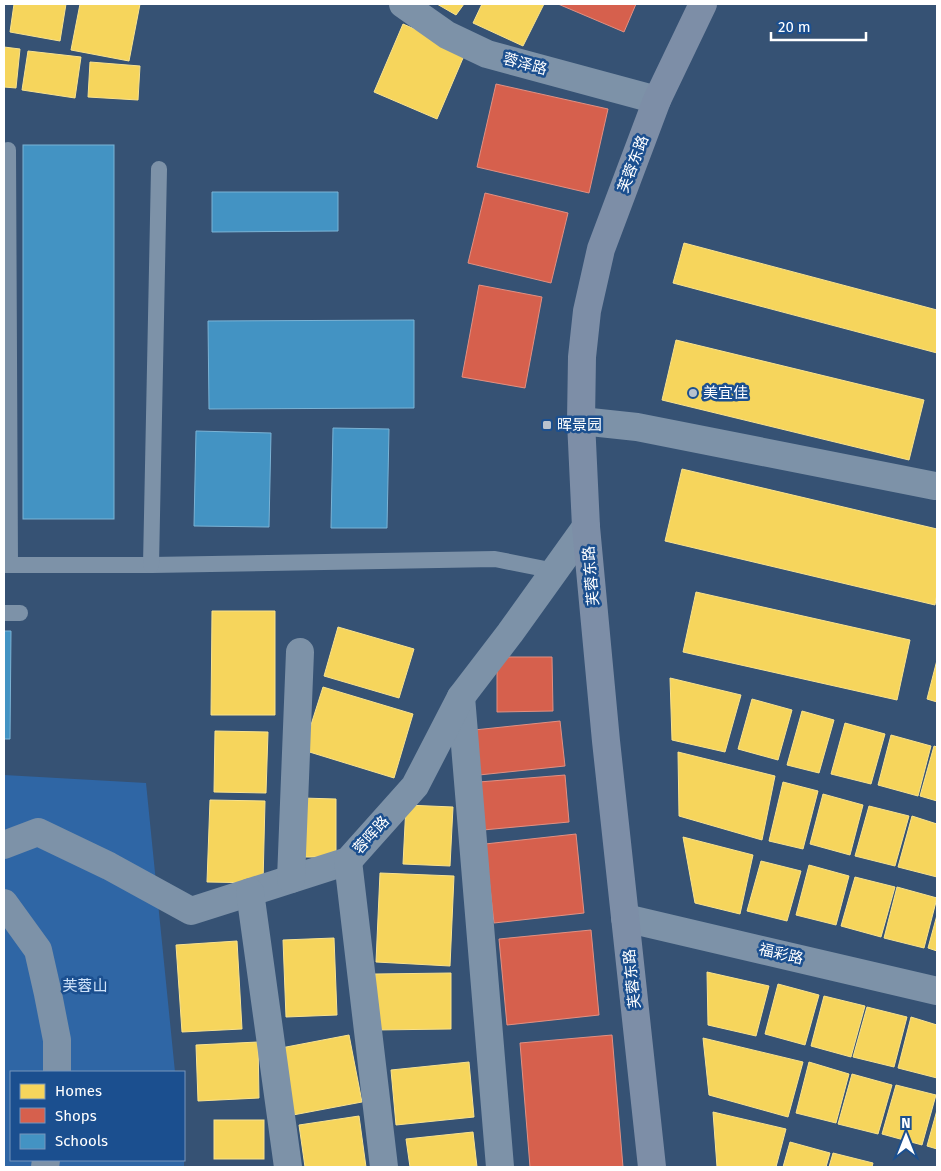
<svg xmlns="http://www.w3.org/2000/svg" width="941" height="1171" viewBox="0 0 941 1171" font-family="'Fira Sans','Noto Sans SC',sans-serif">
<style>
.green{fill:#2f66a5}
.homes{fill:#f6d55c;stroke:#f9e28d}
.shops{fill:#d6604d;stroke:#e29082}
.schools{fill:#4393c3;stroke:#7bb3d5}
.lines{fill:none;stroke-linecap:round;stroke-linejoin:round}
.lane{stroke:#7d92a8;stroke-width:16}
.street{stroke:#7d92a8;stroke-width:28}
.primary{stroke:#7d8ea7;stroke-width:28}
.poi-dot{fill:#b9c2ce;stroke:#1b4f8f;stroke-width:2}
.labels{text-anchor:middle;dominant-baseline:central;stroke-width:5;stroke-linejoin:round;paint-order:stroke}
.street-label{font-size:15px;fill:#fff;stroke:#1b4f8f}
.poi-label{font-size:15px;fill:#fff;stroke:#1b4f8f;text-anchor:start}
.park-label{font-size:15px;fill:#cfe3fa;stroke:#1b4f8f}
</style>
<rect width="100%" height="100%" fill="#365274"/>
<path class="green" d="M 4,775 L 146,783 L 175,1072 L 11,1072 L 11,1160 L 184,1160 L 184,1167 L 4,1167 Z"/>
<g class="homes">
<path d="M 14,4 L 66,4 L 60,41 L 10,32 Z"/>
<path d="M 80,4 L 140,4 L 129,61 L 71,50 Z"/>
<path d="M 437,4 L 464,4 L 456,15 Z"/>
<path d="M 482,4 L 544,4 L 523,46 L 473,23 Z"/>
<path d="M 403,24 L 466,51 L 437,119 L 374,92 Z"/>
<path d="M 4,47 L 20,49 L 16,88 L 4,87 Z"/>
<path d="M 28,51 L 81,57 L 75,98 L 22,90 Z"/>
<path d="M 90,62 L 140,66 L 138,100 L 88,97 Z"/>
<path d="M 684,243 L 937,310 L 937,353 L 673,283 Z"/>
<path d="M 676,340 L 924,400 L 909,460 L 662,400 Z"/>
<path d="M 682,469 L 937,529 L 937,594 L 935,605 L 665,541 Z"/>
<path d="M 696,592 L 910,640 L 897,700 L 683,652 Z"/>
<path d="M 212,611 L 275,611 L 275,715 L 211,715 Z"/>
<path d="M 338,627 L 414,649 L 399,698 L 324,676 Z"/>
<path d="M 937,660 L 937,702 L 927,699 Z"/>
<path d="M 670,678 L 741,695 L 725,752 L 672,740 Z"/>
<path d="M 323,687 L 413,714 L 394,778 L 303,750 Z"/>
<path d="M 752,699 L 792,710 L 778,760 L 738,749 Z"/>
<path d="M 802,711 L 834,720 L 819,773 L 787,765 Z"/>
<path d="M 845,723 L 885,734 L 871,784 L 831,774 Z"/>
<path d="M 215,731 L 268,732 L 266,793 L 214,792 Z"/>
<path d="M 891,735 L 931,746 L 918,796 L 878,785 Z"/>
<path d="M 934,746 L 937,747 L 937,801 L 920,796 Z"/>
<path d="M 678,752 L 775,776 L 762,840 L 679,816 Z"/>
<path d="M 783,782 L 818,791 L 803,849 L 769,841 Z"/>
<path d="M 823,794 L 863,805 L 850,855 L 810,844 Z"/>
<path d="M 302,798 L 336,799 L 336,857 L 301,857 Z"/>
<path d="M 210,800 L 265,801 L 263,883 L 207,882 Z"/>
<path d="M 406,805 L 453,807 L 450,866 L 403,864 Z"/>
<path d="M 869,806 L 909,816 L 895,866 L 855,856 Z"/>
<path d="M 912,816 L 937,824 L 937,877 L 898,867 Z"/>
<path d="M 683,837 L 753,855 L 740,914 L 695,903 Z"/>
<path d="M 761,861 L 801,871 L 787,921 L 747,911 Z"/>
<path d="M 809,865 L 849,876 L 836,925 L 796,915 Z"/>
<path d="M 380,873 L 454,876 L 450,966 L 376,962 Z"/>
<path d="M 855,877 L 895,887 L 881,937 L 841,926 Z"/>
<path d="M 897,887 L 937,898 L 924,948 L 884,938 Z"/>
<path d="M 937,915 L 937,951 L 928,948 Z"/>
<path d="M 334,938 L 337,1015 L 286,1017 L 283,940 Z"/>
<path d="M 237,941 L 242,1029 L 182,1032 L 176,945 Z"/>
<path d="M 707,972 L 769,986 L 756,1036 L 708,1025 Z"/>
<path d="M 451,973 L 451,1029 L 375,1030 L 375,974 Z"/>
<path d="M 778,984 L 819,995 L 805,1045 L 765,1034 Z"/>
<path d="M 824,996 L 865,1006 L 851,1057 L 811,1046 Z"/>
<path d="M 867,1007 L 907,1017 L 894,1067 L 853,1057 Z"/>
<path d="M 911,1017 L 937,1025 L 937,1078 L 898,1068 Z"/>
<path d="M 349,1035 L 362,1102 L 293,1115 L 281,1048 Z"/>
<path d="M 703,1038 L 803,1062 L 788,1117 L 709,1095 Z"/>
<path d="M 258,1042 L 259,1098 L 198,1101 L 196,1045 Z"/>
<path d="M 469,1062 L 474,1117 L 396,1125 L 391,1070 Z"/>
<path d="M 809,1062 L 849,1074 L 836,1123 L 796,1113 Z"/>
<path d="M 852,1074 L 892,1085 L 878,1134 L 838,1124 Z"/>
<path d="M 896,1085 L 936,1095 L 922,1145 L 882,1134 Z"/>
<path d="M 937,1110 L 937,1149 L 927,1146 Z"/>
<path d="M 713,1112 L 786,1129 L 776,1167 L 717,1167 Z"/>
<path d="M 359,1116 L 366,1167 L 305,1167 L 299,1125 Z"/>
<rect x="214" y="1120" width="50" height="39"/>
<path d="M 473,1132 L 477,1167 L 410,1167 L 406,1139 Z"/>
<path d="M 790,1142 L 830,1153 L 826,1167 L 783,1167 Z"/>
<path d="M 833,1153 L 873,1163 L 872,1167 L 829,1167 Z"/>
</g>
<g class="shops">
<path d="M 558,4 L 636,4 L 624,32 Z"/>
<path d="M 496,84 L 608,109 L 589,193 L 477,167 Z"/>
<path d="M 485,193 L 568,213 L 551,283 L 468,263 Z"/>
<path d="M 479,285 L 542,297 L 525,388 L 462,377 Z"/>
<path d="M 497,657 L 552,657 L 553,711 L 497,712 Z"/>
<path d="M 560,721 L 565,766 L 479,775 L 474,730 Z"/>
<path d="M 565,775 L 569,822 L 483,830 L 479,782 Z"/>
<path d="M 576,834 L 584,913 L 494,923 L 485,844 Z"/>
<path d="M 591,930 L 599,1015 L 507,1025 L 499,939 Z"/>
<path d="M 612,1035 L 623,1167 L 530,1167 L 520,1043 Z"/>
</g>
<g class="schools">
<rect x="23" y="145" width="91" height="374"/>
<path d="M 212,192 L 338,192 L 338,231 L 212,232 Z"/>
<path d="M 414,320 L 414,408 L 209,409 L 208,321 Z"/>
<path d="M 333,428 L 389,429 L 387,528 L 331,528 Z"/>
<path d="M 196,431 L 271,433 L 269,527 L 194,526 Z"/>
<path d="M 4,631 L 11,631 L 10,739 L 4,739 Z"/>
</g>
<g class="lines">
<g class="lane">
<path d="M 8,150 L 10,565"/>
<path d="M 4,565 L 151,565 L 495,559 L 555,571"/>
<path d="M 151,565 L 159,169"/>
<path d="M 4,613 L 20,613"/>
</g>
<g class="street">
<path d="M 403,4 L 447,35 L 487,54 L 657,100"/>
<path d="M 581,421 L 637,427 L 935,486"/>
<path d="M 461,697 L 500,1167"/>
<path d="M 4,845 L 38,832 L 109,866 L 191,911 L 348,861 L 415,786 L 461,697 L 510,633 L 586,527"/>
<path d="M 348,861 L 384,1167"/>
<path d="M 291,879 L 300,652"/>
<path d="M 250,892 L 288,1167"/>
<path d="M 4,903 L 38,950 L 48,994 L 57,1040 L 57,1072"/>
<path d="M 625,918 L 937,991"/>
<path d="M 45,1167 L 46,1160"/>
</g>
<path class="primary" d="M 652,1167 L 606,741 L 586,527 L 581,421 L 582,357 L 587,311 L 601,249 L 657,100 L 703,4"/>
</g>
<g class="poi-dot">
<circle cx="693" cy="393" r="5"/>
<rect x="542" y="420" width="10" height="10" rx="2.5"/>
</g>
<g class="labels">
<g class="street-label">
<text transform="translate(525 64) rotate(15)">蓉泽路</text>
<text transform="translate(633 164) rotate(-69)">芙蓉东路</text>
<text transform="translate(591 576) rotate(-95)">芙蓉东路</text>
<text transform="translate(371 835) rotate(-48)">蓉晖路</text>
<text transform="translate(781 954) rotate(13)">福彩路</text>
<text transform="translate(632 979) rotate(-96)">芙蓉东路</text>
</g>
<g class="poi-label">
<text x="703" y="393">美宜佳</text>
<text x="557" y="425">晖景园</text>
</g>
<g class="park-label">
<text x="85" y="986">芙蓉山</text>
</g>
</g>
<rect width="941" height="1171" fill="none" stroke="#ffffff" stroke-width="10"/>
<rect x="10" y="1071" width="175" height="90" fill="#1b4f8f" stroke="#7695bc"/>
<rect x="20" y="1084" width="25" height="15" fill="#f6d55c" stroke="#7695bc"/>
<text x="55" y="1096" font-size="15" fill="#ffffff">Homes</text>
<rect x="20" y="1108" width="25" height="15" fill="#d6604d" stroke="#7695bc"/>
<text x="55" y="1121" font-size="15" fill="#ffffff">Shops</text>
<rect x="20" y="1134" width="25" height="15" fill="#4393c3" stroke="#7695bc"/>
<text x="55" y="1146" font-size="15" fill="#ffffff">Schools</text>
<g transform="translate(906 1136)" stroke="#1b4f8f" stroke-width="4" paint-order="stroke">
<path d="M0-4L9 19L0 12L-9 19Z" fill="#ffffff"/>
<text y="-8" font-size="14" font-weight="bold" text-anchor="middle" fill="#ffffff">N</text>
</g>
<path d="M771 32v8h95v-8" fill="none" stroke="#ffffff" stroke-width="2.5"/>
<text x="778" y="32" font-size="15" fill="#ffffff" stroke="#1b4f8f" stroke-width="4" paint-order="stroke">20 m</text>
</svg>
